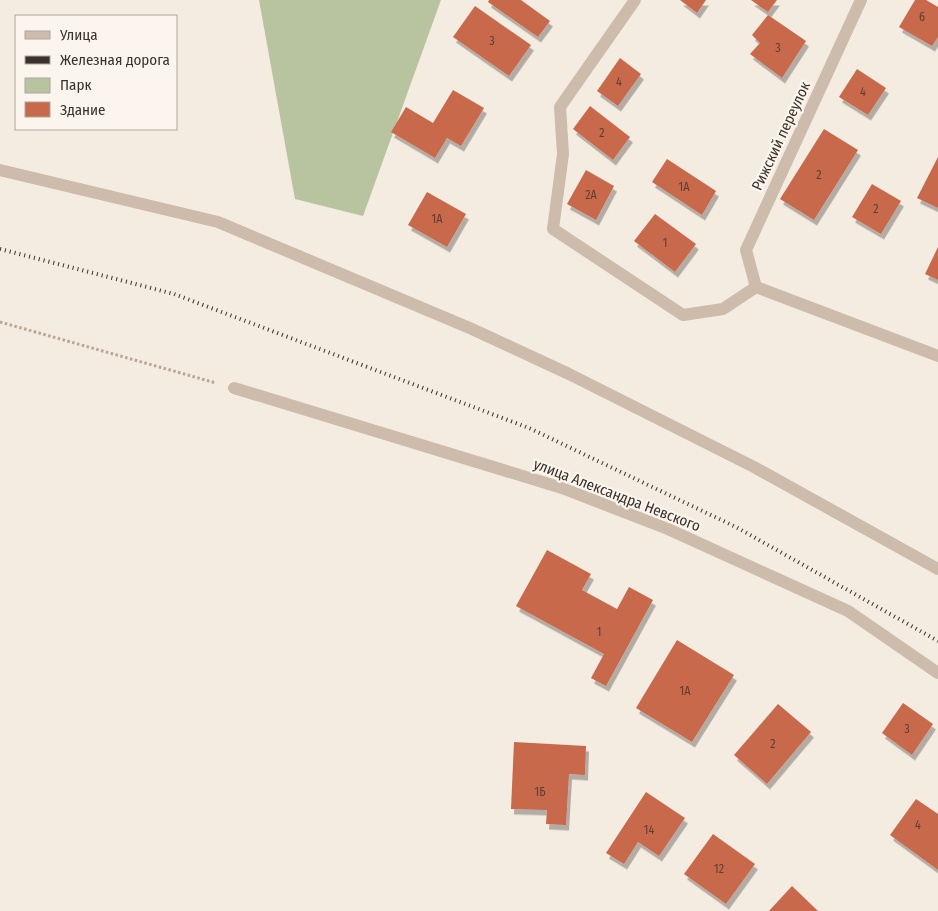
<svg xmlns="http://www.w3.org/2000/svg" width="938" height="911" viewBox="0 0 938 911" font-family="'Fira Sans Condensed',sans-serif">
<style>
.green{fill:#b8c4a0}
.building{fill:#c8694b;filter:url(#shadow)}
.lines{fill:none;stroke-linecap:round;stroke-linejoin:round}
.path{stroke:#b9a596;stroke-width:3;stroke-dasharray:2.5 2.5;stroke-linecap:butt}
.minor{stroke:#cdbbac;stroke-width:12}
.rail{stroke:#3b302b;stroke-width:4;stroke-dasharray:1 4;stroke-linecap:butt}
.labels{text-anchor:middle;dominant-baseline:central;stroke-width:4.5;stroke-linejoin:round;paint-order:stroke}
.number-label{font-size:12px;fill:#5e3e33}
.street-label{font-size:15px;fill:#3b302b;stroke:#fbf5ee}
</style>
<defs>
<filter id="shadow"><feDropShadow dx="3" dy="5.5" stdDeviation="0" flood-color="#0004"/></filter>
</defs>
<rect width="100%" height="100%" fill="#f4ebe1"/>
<path class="green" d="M 259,0 L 441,0 L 363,216 L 295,199 Z"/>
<g class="building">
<path d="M 489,0 L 521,0 L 550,21 L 538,37 L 488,2 Z"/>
<path d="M 680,0 L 706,0 L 697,13 Z"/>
<path d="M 751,0 L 777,0 L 768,12 Z"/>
<path d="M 915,0 L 926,0 L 938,7 L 938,37 L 932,46 L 899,27 Z"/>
<path d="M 475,6 L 531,45 L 509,76 L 453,37 Z"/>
<path d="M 768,15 L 806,41 L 782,78 L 750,54 L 760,43 L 752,35 Z"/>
<path d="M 620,58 L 641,74 L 618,106 L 597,91 Z"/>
<path d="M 857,69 L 886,88 L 868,115 L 839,97 Z"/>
<path d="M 453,90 L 484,108 L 461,146 L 447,138 L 435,158 L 391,132 L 406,107 L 433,123 Z"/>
<path d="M 590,106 L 630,137 L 613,160 L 573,129 Z"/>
<path d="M 824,129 L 858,150 L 814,220 L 780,199 Z"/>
<path d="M 938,157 L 938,208 L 917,198 Z"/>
<path d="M 667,159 L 716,191 L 702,215 L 652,182 Z"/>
<path d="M 586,170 L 614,186 L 596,220 L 567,204 Z"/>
<path d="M 872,184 L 901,201 L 881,234 L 852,217 Z"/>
<path d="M 427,192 L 466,214 L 447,247 L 408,225 Z"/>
<path d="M 655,214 L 696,244 L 675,272 L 634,241 Z"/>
<path d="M 938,247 L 938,280 L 925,274 Z"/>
<path d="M 547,550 L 591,574 L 582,590 L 617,609 L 629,587 L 653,600 L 606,686 L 591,678 L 604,654 L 516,606 Z"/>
<path d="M 677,640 L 734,675 L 692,742 L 636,708 Z"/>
<path d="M 903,703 L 933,724 L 912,755 L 882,733 Z"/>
<path d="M 778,704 L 811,732 L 767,784 L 734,755 Z"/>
<path d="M 514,742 L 586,746 L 585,775 L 569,774 L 566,825 L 546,824 L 547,810 L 511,809 Z"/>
<path d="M 646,792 L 685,818 L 659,856 L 638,842 L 624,864 L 606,853 Z"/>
<path d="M 916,799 L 938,814 L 938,870 L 890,835 Z"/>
<path d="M 713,834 L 755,864 L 726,904 L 684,874 Z"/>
<path d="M 792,886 L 818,911 L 769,911 Z"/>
</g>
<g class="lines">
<path class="path" d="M 0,322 L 216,383"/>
<g class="minor">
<path d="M 635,0 L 560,107 L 563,154 L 553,229 L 683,315 L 723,309 L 756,287"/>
<path d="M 0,170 L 218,222 L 472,329 L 569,374 L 754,467 L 938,569"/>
<path d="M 756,287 L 746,250 L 861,0"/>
<path d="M 756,287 L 938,356"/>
<path d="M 234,388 L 562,488 L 668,529 L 848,611 L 938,673"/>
</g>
<path class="rail" d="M 0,249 L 174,294 L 529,428 L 736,527 L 938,641"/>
</g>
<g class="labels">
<g class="number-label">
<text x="922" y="17">6</text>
<text x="492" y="41">3</text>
<text x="778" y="48">3</text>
<text x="619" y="82">4</text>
<text x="863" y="92">4</text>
<text x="602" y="133">2</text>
<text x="819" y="175">2</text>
<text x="684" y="187">1А</text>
<text x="591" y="195">2А</text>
<text x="876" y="209">2</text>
<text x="437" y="219">1А</text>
<text x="665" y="243">1</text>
<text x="599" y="632">1</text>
<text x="685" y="691">1А</text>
<text x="907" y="729">3</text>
<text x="773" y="744">2</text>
<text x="540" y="792">1Б</text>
<text x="918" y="825">4</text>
<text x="649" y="830">14</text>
<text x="719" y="869">12</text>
</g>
<g class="street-label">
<text transform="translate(781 136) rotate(-65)">Рижский переулок</text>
<text transform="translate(617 495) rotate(21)">улица Александра Невского</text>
</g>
</g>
<rect x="15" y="15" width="162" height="115" fill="#fbf5ee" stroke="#aea6a0"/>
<rect x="25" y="31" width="25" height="8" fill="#cdbbac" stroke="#aea6a0"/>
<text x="60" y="40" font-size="15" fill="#3b302b">Улица</text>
<rect x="25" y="56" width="25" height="8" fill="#3b302b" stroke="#aea6a0"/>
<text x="60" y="65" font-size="15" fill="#3b302b">Железная дорога</text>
<rect x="25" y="78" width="25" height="15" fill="#b8c4a0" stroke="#aea6a0"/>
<text x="60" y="90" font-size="15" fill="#3b302b">Парк</text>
<rect x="25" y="102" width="25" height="15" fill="#c8694b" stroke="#aea6a0"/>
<text x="60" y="115" font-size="15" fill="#3b302b">Здание</text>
</svg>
